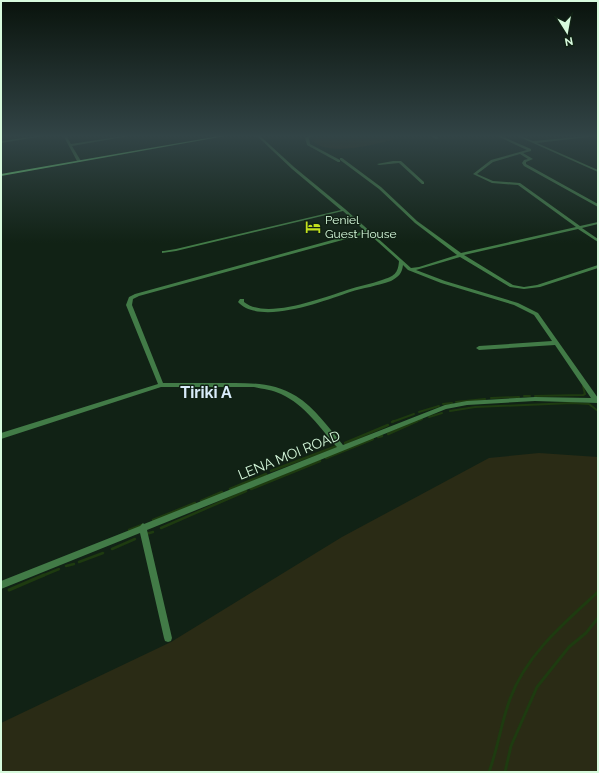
<svg xmlns="http://www.w3.org/2000/svg" width="599" height="773" viewBox="0 0 599 773" font-family="Raleway,sans-serif">
<style>
.green{fill:#2a2b15}
.lines{fill:none;stroke-linecap:round;stroke-linejoin:round}
.stream-far2{stroke:#1e3b10;stroke-width:2}
.stream-far1{stroke:#1e3b10;stroke-width:2.5}
.stream{stroke:#1e3b10;stroke-width:3}
.minor{fill:#427b47;fill-rule:evenodd}
.secondary{fill:#7aed84;fill-rule:evenodd}
.labels{text-anchor:middle;dominant-baseline:central;stroke-width:3;stroke-linejoin:round;paint-order:stroke}
.far-poi-label{font-size:12px;fill:#d7fadd;stroke:#112215;text-anchor:start}
.street-label{font-size:14px;fill:#d7fadd;stroke:#112215}
.quarter-label{font-size:16px;font-weight:bold;fill:#d9ecfa;stroke:#112215}
</style>
<rect width="100%" height="100%" fill="#112215"/>
<g class="green">
<path d="M 334,135 L 393,135 L 396,139 C 375,144 328,158 312,140 L 317,137 Z"/>
<path d="M 539,453 L 598,457 L 598,772 L 1,772 L 1,723 L 171,642 L 342,537 L 489,458 Z"/>
</g>
<g class="lines">
<g class="stream-far2">
<path d="M 524,396 L 530,396"/>
<path d="M 535,396 L 583,395 L 585,394 L 583,386"/>
<path d="M 491,398 L 519,397"/>
<path d="M 456,402 L 485,399"/>
<path d="M 443,404 L 452,403"/>
<path d="M 450,411 L 475,407 L 572,403 L 589,404 L 598,411"/>
<path d="M 419,412 L 439,406"/>
<path d="M 429,417 L 442,413"/>
<path d="M 392,422 L 414,414"/>
<path d="M 415,422 L 422,419"/>
</g>
<g class="stream-far1">
<path d="M 392,422 L 394,421"/>
<path d="M 388,434 L 417,421"/>
<path d="M 378,437 L 382,436"/>
<path d="M 345,443 L 388,425"/>
<path d="M 326,458 L 373,439"/>
<path d="M 271,471 L 337,446"/>
<path d="M 230,489 L 266,474"/>
<path d="M 251,489 L 320,461"/>
<path d="M 201,501 L 222,492"/>
<path d="M 153,520 L 195,503"/>
<path d="M 161,528 L 246,491"/>
<path d="M 129,530 L 142,525"/>
<path d="M 146,534 L 153,532"/>
<path d="M 112,549 L 135,539"/>
<path d="M 79,562 L 103,553"/>
<path d="M 66,566 L 74,564"/>
<path d="M 42,576 L 59,569"/>
</g>
<g class="stream">
<path d="M 9,590 L 44,575"/>
<path d="M 489,772 C 498,748 501,723 510,699 C 526,655 564,623 598,592"/>
<path d="M 505,772 L 511,746 L 537,687 L 569,647 L 586,633 L 598,618"/>
</g>
<g class="minor">
<path d="M 45,135 L 50,135 L 1,143 L 1,141 Z"/>
<path d="M 63,135 L 66,135 L 71,144 L 130,135 L 135,135 L 72,146 L 81,161 L 79,162 L 77,161 Z"/>
<path d="M 256,135 L 259,135 L 294,167 L 345,209 L 411,268 L 419,267 L 457,255 L 415,223 L 379,189 L 340,160 L 340,158 L 342,158 L 381,187 L 417,221 L 461,253 L 576,227 L 518,185 L 492,183 L 473,174 L 491,160 L 527,150 L 497,136 L 497,135 L 499,135 L 531,149 L 531,151 L 523,153 L 533,159 L 526,162 L 526,164 L 598,204 L 598,207 L 524,166 L 522,163 L 524,160 L 528,159 L 520,154 L 493,162 L 477,174 L 493,181 L 520,183 L 580,226 L 598,222 L 598,224 L 582,228 L 598,239 L 598,242 L 578,229 L 464,255 L 513,285 L 524,287 L 537,285 L 598,265 L 598,268 L 540,287 L 524,289 L 510,287 L 460,257 L 416,270 L 445,281 L 518,303 L 538,313 L 598,398 L 598,403 L 535,401 L 467,405 L 446,409 L 147,530 L 172,638 L 171,641 L 168,642 L 165,641 L 164,638 L 140,533 L 1,589 L 1,581 L 140,526 L 143,523 L 144,524 L 337,447 C 320,428 305,405 281,394 C 273,390 263,389 254,387 L 161,387 L 1,439 L 1,433 L 158,384 L 126,305 L 129,297 L 135,294 L 365,231 L 343,211 L 176,251 L 162,253 L 162,251 L 164,251 L 176,249 L 341,210 L 292,169 ZM 368,233 L 399,261 C 398,274 394,276 382,280 C 371,284 359,286 347,290 C 322,298 266,320 244,302 L 244,299 L 240,299 L 238,302 C 260,326 324,301 350,292 C 363,288 377,286 391,281 C 398,277 402,274 403,265 L 408,270 L 441,283 L 514,305 L 534,315 L 552,341 L 479,346 L 476,348 L 479,350 L 555,345 L 591,398 L 535,397 L 467,401 L 445,405 L 343,445 C 329,428 315,408 296,396 C 272,381 245,383 218,383 C 200,383 182,383 163,383 L 132,305 L 133,299 L 139,296 Z"/>
<path d="M 310,135 L 313,135 L 309,138 L 310,144 L 340,160 L 340,162 L 338,162 L 307,145 L 305,138 Z"/>
<path d="M 429,135 L 432,135 L 439,138 L 436,139 Z"/>
<path d="M 515,135 L 518,135 L 533,141 L 598,135 L 597,136 L 537,143 L 598,170 L 598,172 Z"/>
<path d="M 393,161 L 401,161 L 424,182 L 424,184 L 422,184 L 399,163 L 379,165 L 377,164 Z"/>
</g>
<path class="secondary" d="M 225,135 L 231,135 L 1,176 L 1,174 Z"/>
</g>
<linearGradient id="sky" x2="0" y2="1"><stop stop-color="#09130c"/><stop offset="0.56" stop-color="#324446"/><stop offset="1" stop-color="#324446" stop-opacity="0"/></linearGradient>
<rect width="599" height="243" fill="url(#sky)"/>
<defs>
<g id="hotel-bare" transform="scale(1.2)"><path d="M-6-4.5h1.5V1H6V5H4.5V3h-9V5H-6ZM-4 0a1.8 1.8 0 1 1 3.6 0ZM.5 0V-2.5h3Q6-2.5 6 0Z" fill="#c1df1e" stroke="#112215" stroke-width="2.5" paint-order="stroke"/></g>
</defs>
<g fill-rule="evenodd">
<use href="#hotel-bare" x="313" y="227"/>
</g>
<g class="labels">
<g class="far-poi-label">
<text x="325" y="220">Peniel<tspan x="325" dy="14">Guest House</tspan></text>
</g>
<g class="street-label">
<text transform="translate(289 455) rotate(-22)">LENA MOI ROAD</text>
</g>
<g class="quarter-label">
<text x="206" y="392">Tiriki A</text>
</g>
</g>
<rect width="599" height="773" fill="none" stroke="#d7fadd" stroke-width="4"/>
<g transform="translate(567 32) rotate(169)" stroke="#112215" stroke-width="3" paint-order="stroke">
<path d="M0-3L7 15L0 10L-7 15Z" fill="#d7fadd"/>
<text y="-6" font-size="11" font-weight="bold" text-anchor="middle" fill="#d7fadd">N</text>
</g>
</svg>
